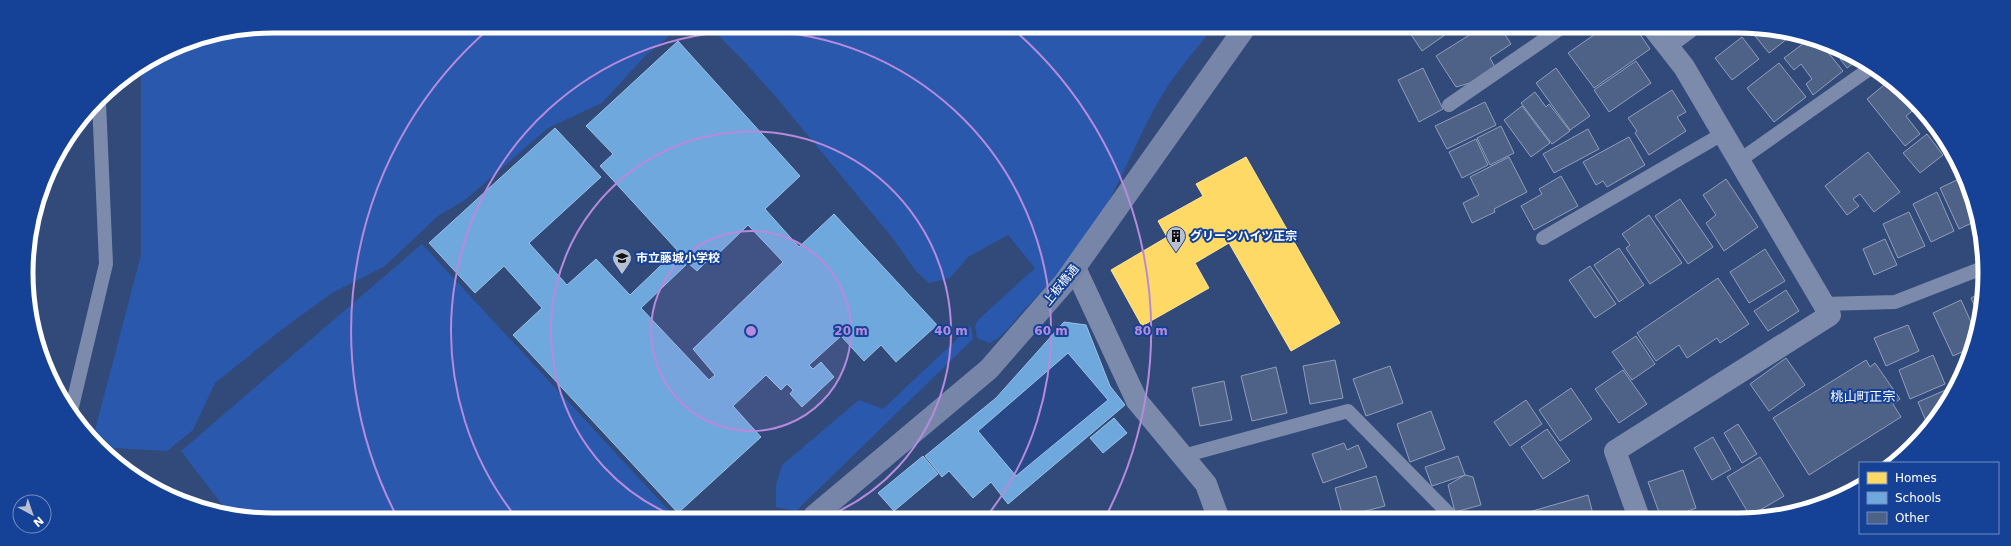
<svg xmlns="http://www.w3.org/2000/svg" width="2011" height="546" viewBox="0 0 2011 546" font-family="'DejaVu Sans','Noto Sans JP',sans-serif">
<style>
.green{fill:#2958ad}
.water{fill:#284887}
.homes{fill:#ffd966;stroke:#ffe494}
.schools{fill:#6fa8dc;stroke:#9ac2e6;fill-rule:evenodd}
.building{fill:#4e6186;stroke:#909eb9}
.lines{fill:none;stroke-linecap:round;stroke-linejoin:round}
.lane{stroke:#7c8bab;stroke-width:14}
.street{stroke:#7c8bab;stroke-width:22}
.secondary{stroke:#7786a8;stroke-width:22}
.ring{fill:none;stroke:#b68bdc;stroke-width:2}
.labels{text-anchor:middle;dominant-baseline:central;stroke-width:4;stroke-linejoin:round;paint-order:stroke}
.poi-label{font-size:12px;font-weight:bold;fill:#fff;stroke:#154196;text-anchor:start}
.street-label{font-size:12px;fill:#fff;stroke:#154196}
.neighbourhood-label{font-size:13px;fill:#fff;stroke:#154196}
.rim{fill:none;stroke:#fff;stroke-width:5}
.centre{fill:#b68bdc;stroke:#154196;stroke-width:2}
.ring-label{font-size:12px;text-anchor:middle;font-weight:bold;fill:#b68bdc;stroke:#154196;stroke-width:4;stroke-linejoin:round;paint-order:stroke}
</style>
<rect width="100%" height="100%" fill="#324a79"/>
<g class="green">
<path d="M 273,26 L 680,27 L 645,56 L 602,103 L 548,128 L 465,200 L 438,216 L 385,266 L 332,293 L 280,331 L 215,383 L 193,430 L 167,451 L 113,448 L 95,430 L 141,255 L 141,68 L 179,45 Z"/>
<path d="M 710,27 L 1212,29 C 1198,47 1182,65 1169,84 C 1146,119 1131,158 1112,195 C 1091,236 1057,277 1024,310 C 1012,322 1006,335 990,343 L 977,338 L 975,326 L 978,320 L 1035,268 L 1008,235 L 968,257 L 950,278 L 929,283 L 916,271 L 891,236 L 776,97 L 741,58 Z"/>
<path d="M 422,244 L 674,516 L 230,515 L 181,451 Z"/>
<path d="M 971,326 L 973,339 L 796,511 L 776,507 L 776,485 L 782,465 L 859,400 L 883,409 Z"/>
</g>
<path class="water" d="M 1068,353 L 1108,400 L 1016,476 L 978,431 Z"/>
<path class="homes" d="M 1246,157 L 1340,323 L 1291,351 L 1229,243 L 1195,263 L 1209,288 L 1142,326 L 1111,270 L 1167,237 L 1158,221 L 1203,196 L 1196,184 Z"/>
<g class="schools">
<path d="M 678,41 L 800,176 L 765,209 L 799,247 L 834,214 L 937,325 L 896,362 L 881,345 L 864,361 L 841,336 L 809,365 L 813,369 L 821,362 L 834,377 L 802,407 L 790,394 L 793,390 L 787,384 L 781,390 L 766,375 L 733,406 L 761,437 L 678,513 L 513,335 L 542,308 L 504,266 L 475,293 L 429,243 L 555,128 L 601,177 L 529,243 L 567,285 L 596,259 L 630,295 L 677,250 L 600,166 L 613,154 L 586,126 ZM 748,225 L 783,262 L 693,349 L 715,375 L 709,380 L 641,308 L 688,263 L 697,271 L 710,258 L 712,260 Z"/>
<path d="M 1064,322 L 1086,325 L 1110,386 L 1125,405 L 1008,504 L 991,482 L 973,498 L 949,471 L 942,477 L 925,456 L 996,398 ZM 1068,353 L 1108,400 L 1016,476 L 978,431 Z"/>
<path d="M 1114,418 L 1127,433 L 1103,453 L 1090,438 Z"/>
<path d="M 923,456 L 938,474 L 894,511 L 878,493 Z"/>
</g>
<g class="building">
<path d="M 1414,30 L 1452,30 L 1422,51 L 1410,33 Z"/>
<path d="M 1469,30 L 1502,30 L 1511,44 L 1490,58 L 1495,67 L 1470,83 L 1456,87 L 1436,56 L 1471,34 Z"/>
<path d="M 1601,30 L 1637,30 L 1650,49 L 1594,88 L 1568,53 Z"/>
<path d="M 1751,31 L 1786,31 L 1792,35 L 1769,53 Z"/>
<path d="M 1742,37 L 1759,59 L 1732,80 L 1715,58 Z"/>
<path d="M 1808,40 L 1823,46 L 1843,71 L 1813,95 L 1806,84 L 1812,79 L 1801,64 L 1794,70 L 1784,58 Z"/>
<path d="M 1845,55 L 1858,60 L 1847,68 L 1840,59 Z"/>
<path d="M 1636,61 L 1651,83 L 1609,112 L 1594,90 Z"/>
<path d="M 1779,63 L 1806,97 L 1774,122 L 1747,88 Z"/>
<path d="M 1423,68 L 1443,109 L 1419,122 L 1398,80 Z"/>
<path d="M 1556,68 L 1590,116 L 1570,130 L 1536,83 Z"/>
<path d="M 1889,81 L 1916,108 L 1906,116 L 1920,134 L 1905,146 L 1867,99 Z"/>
<path d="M 1672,90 L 1686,112 L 1677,117 L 1686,131 L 1649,155 L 1635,133 L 1637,131 L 1628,118 Z"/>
<path d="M 1535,92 L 1546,107 L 1549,104 L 1570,131 L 1552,144 L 1521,103 Z"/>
<path d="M 1485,102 L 1496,125 L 1447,149 L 1435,126 Z"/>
<path d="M 1522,106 L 1550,143 L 1531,157 L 1504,120 Z"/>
<path d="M 1501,126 L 1514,153 L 1490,165 L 1477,138 Z"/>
<path d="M 1588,129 L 1599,149 L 1554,173 L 1543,154 Z"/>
<path d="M 1927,134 L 1943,155 L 1920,173 L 1903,153 Z"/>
<path d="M 1629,137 L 1645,165 L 1607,187 L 1603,181 L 1596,185 L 1583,162 Z"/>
<path d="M 1476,139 L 1488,165 L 1462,178 L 1449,152 Z"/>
<path d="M 1868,152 L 1900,192 L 1874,212 L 1860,194 L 1853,199 L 1859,206 L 1847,215 L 1825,186 Z"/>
<path d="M 1509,157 L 1527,192 L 1494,209 L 1495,212 L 1472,223 L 1463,203 L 1479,195 L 1470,177 Z"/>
<path d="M 1561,176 L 1578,206 L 1534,230 L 1521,206 L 1542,194 L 1539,189 Z"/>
<path d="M 1961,178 L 1978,220 L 1959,229 L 1940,188 Z"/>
<path d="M 1726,179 L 1758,227 L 1724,251 L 1706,223 L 1716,215 L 1703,195 Z"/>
<path d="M 1937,192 L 1954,231 L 1931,242 L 1913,204 Z"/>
<path d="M 1680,199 L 1713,247 L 1688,264 L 1655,216 Z"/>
<path d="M 1909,212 L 1925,246 L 1898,258 L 1883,224 Z"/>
<path d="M 1649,215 L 1682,263 L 1650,284 L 1626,248 L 1630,245 L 1622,234 Z"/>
<path d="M 1885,239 L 1897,265 L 1874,275 L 1863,249 Z"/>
<path d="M 1619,248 L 1644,285 L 1619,302 L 1594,265 Z"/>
<path d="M 1765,249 L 1785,281 L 1749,303 L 1730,272 Z"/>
<path d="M 1590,266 L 1616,304 L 1595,318 L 1569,280 Z"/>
<path d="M 1718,278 L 1749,324 L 1720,343 L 1717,338 L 1687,358 L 1679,345 L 1656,361 L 1637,333 Z"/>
<path d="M 1786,290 L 1799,311 L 1768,331 L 1754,311 Z"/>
<path d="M 1980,293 L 1980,318 L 1971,298 Z"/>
<path d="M 1961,300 L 1976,333 L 1971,348 L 1953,356 L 1933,313 Z"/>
<path d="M 1908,325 L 1919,351 L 1886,366 L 1874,338 Z"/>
<path d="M 1636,336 L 1655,364 L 1632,380 L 1612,352 Z"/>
<path d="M 1933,355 L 1945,384 L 1910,399 L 1899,370 Z"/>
<path d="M 1786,358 L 1805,385 L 1769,411 L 1750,384 Z"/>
<path d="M 1335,360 L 1343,398 L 1310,404 L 1303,366 Z"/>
<path d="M 1866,360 L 1870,367 L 1875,363 L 1900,399 L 1893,404 L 1901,417 L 1809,475 L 1773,418 Z"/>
<path d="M 1390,366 L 1403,403 L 1366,416 L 1353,379 Z"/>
<path d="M 1276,367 L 1287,413 L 1252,421 L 1241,376 Z"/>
<path d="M 1623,370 L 1647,404 L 1619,423 L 1595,389 Z"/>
<path d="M 1224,381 L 1232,420 L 1200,426 L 1192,388 Z"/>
<path d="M 1957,385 L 1957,386 L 1928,426 L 1918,402 Z"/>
<path d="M 1571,388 L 1592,419 L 1560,441 L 1539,410 Z"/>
<path d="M 1526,400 L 1542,424 L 1510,446 L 1494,422 Z"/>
<path d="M 1431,411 L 1445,449 L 1410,462 L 1397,424 Z"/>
<path d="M 1738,424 L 1757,454 L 1742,463 L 1724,433 Z"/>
<path d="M 1547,429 L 1570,461 L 1543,479 L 1521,447 Z"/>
<path d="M 1713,437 L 1731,469 L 1712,480 L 1694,448 Z"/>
<path d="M 1344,443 L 1347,450 L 1358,445 L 1367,467 L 1323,483 L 1312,454 Z"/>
<path d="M 1458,456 L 1465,475 L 1432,486 L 1425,467 Z"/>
<path d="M 1760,457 L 1784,496 L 1750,516 L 1727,477 Z"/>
<path d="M 1683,470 L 1696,508 L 1670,518 L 1661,518 L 1648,482 Z"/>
<path d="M 1465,475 L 1473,477 L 1481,505 L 1455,512 L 1448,485 Z"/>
<path d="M 1376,476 L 1385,506 L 1343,517 L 1335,488 Z"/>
<path d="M 1588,495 L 1594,518 L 1530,518 L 1529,512 Z"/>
<path d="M 1391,511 L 1393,517 L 1360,517 Z"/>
<path d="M 1726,514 L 1727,518 L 1714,518 Z"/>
</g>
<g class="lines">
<g class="lane">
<path d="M 1669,47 L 1692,30"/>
<path d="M 1449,105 L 1558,30"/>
<path d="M 1740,160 L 1872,67"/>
<path d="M 1543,238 L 1724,133"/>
<path d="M 1824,304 L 1895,302 L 1980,269"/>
<path d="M 71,411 L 106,264 L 99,102"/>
<path d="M 1183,456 L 1348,411 L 1452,517"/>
</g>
<g class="street">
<path d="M 1075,268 L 1137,401 L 1206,484 L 1218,517"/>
<path d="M 1639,518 L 1615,451 L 1830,315 L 1684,67 L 1655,30"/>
</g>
<path class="secondary" d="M 814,516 L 989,369 L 1064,283 L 1244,29"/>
</g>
<circle cx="751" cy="331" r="100" fill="#b68bdc" fill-opacity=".12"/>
<g class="ring">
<circle cx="751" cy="331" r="100"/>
<path d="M674 516A200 200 0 1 1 828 516"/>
<path d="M515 516A300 300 0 1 1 987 516"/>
<path d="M395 513A400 400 0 0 1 491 27M1013 29A400 400 0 0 1 1106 516"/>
</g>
<defs>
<g id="building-pin" transform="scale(1)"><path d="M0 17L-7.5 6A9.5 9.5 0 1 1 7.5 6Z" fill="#b7c0d0" stroke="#154196"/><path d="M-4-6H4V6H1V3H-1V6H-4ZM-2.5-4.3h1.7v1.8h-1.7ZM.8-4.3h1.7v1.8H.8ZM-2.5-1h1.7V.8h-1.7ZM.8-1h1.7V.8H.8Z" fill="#111"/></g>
<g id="school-pin" transform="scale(1)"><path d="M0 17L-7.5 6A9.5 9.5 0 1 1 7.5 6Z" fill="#b7c0d0" stroke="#154196"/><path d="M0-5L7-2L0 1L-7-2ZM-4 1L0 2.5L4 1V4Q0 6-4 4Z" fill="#111"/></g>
</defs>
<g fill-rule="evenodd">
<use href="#building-pin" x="1176" y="236"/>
<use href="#school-pin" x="622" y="258"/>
</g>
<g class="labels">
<g class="poi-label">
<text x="1190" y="236">グリーンハイツ正宗</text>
<text x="636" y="258">市立藤城小学校</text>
</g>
<g class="street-label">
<text transform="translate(1061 285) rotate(-51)">上板橋通</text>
</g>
<g class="neighbourhood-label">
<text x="1863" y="396">桃山町正宗</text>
</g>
</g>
<path d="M0 0H2011V546H0ZM273 33H1738A240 240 0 0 1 1978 273V273A240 240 0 0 1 1738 513H273A240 240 0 0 1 33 273V273A240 240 0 0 1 273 33Z" fill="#154196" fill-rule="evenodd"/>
<path class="rim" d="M273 33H1738A240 240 0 0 1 1978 273V273A240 240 0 0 1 1738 513H273A240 240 0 0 1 33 273V273A240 240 0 0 1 273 33Z"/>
<circle cx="751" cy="331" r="6" class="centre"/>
<g class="ring-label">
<text x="851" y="335">20 m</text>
<text x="951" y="335">40 m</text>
<text x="1051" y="335">60 m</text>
<text x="1151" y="335">80 m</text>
</g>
<rect x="1859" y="462" width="140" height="72" fill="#154196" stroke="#738dc0"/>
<rect x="1867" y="472" width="20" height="12" fill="#ffd966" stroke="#738dc0"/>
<text x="1895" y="482" font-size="12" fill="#ffffff">Homes</text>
<rect x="1867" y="492" width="20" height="12" fill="#6fa8dc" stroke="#738dc0"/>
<text x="1895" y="502" font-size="12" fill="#ffffff">Schools</text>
<rect x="1867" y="512" width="20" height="12" fill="#4e6186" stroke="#738dc0"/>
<text x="1895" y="522" font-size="12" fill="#ffffff">Other</text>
<g transform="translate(32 514) rotate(140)"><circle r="19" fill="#154196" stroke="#738dc0"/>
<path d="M0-3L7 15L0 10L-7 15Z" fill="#b7c0d0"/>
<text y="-6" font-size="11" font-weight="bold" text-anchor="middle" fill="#ffffff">N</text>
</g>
</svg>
